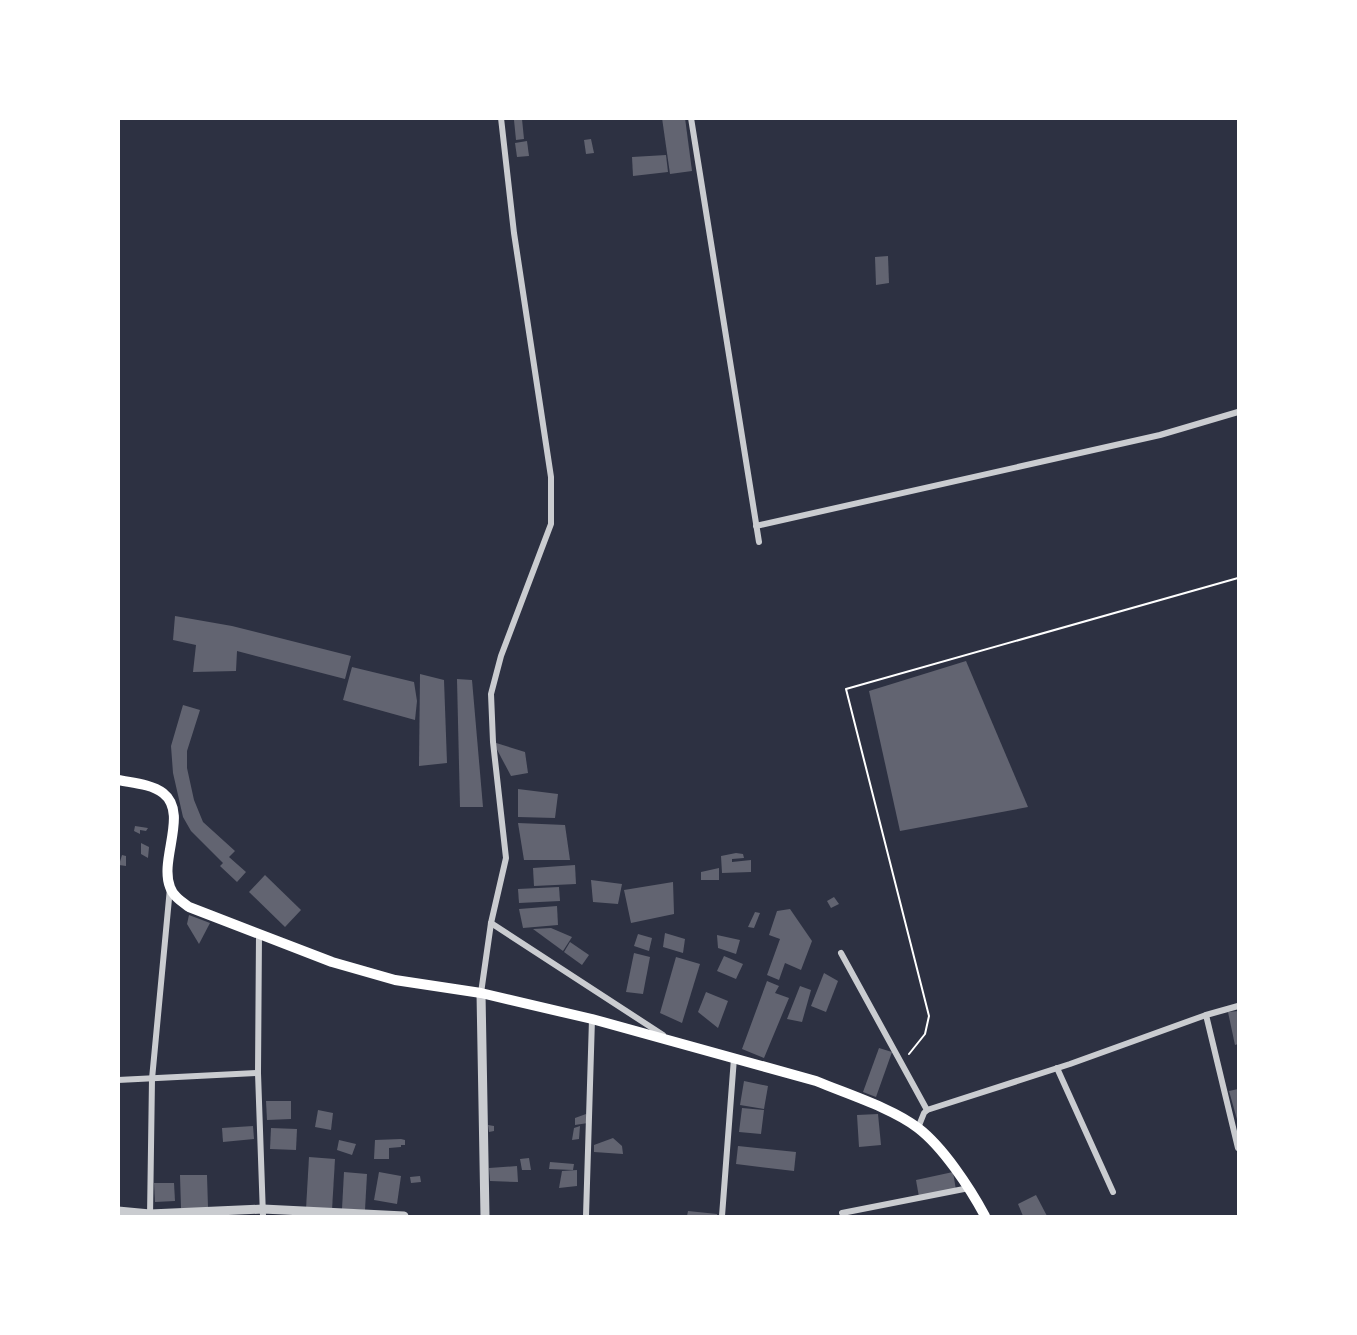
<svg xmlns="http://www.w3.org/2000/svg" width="1357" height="1335" viewBox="0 0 1357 1335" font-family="Roboto,sans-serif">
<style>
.building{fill:#626471}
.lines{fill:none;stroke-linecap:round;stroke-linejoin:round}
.path{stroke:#fff;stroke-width:2}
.minor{stroke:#caccd0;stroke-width:6}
.tertiary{stroke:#caccd0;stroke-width:9}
.primary{stroke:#fff;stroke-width:10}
</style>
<rect width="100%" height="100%" fill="#2d3142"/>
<g class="building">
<path d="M 662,118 L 685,118 L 692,171 L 670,174 Z"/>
<path d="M 522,119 L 524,139 L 516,140 L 514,120 Z"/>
<path d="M 591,139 L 594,153 L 586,154 L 584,140 Z"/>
<path d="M 527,141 L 529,156 L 517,157 L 515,143 Z"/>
<path d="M 666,155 L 668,172 L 633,176 L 632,157 Z"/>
<path d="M 888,256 L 889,283 L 876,285 L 875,257 Z"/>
<path d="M 175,616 L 232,626 L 351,656 L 345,679 L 237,651 L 236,671 L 193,672 L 196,645 L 173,640 Z"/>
<path d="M 966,661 L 1028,807 L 900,831 L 869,691 Z"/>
<path d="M 352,667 L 414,682 L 417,701 L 415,720 L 343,700 Z"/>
<path d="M 420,674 L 444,680 L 447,763 L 419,766 Z"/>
<path d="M 457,679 L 472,680 L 483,807 L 460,807 Z"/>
<path d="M 183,705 L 200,710 L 187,751 L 187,768 L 194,800 L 203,822 L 235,851 L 229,857 L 246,872 L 237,882 L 220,866 L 223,863 L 191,831 L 183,817 L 173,773 L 171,746 Z"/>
<path d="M 493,742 L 525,752 L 528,773 L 511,776 Z"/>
<path d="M 518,789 L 558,794 L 555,818 L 518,817 Z"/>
<path d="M 518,823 L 565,825 L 570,860 L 524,860 Z"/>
<path d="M 135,826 L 148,828 L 146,831 L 140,830 L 140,834 L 134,831 Z"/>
<path d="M 141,843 L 149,847 L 148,858 L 141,854 Z"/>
<path d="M 736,853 L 743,854 L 744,858 L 732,859 L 732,862 L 751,860 L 751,872 L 722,873 L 721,856 Z"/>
<path d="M 122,855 L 126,856 L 126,866 L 119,865 Z"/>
<path d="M 575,865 L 576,884 L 534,886 L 533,868 Z"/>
<path d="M 719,868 L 719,880 L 701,880 L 701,872 Z"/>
<path d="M 265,875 L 301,910 L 285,927 L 249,892 Z"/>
<path d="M 591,880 L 622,884 L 618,904 L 593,902 Z"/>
<path d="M 673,882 L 674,914 L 631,923 L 624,890 Z"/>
<path d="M 559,887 L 560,901 L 519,903 L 518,889 Z"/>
<path d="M 834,897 L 839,904 L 831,908 L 827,901 Z"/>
<path d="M 557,906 L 558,925 L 523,928 L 519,909 Z"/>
<path d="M 790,909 L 812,941 L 801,970 L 785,963 L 779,980 L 767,975 L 780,939 L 769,935 L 777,911 Z"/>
<path d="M 755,912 L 760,913 L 754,928 L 748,927 Z"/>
<path d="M 189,915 L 210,923 L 199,944 L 187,924 Z"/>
<path d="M 551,928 L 572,937 L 563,951 L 533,929 Z"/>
<path d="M 665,933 L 685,939 L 683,953 L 663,947 Z"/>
<path d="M 638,934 L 652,938 L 649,951 L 634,946 Z"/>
<path d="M 717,935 L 740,940 L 736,954 L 718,948 Z"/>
<path d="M 570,942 L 589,955 L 582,965 L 564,952 Z"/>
<path d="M 634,953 L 650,957 L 643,994 L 626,992 Z"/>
<path d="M 724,956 L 743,964 L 736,979 L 717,971 Z"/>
<path d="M 676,957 L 700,964 L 682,1023 L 660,1013 Z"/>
<path d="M 824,973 L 838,981 L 826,1012 L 811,1006 Z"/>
<path d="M 767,981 L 779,986 L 775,993 L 789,998 L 764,1058 L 742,1049 Z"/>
<path d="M 800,986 L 811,990 L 802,1022 L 787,1019 Z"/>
<path d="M 706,992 L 728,1001 L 718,1028 L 698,1012 Z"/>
<path d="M 1238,1011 L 1238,1044 L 1235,1045 L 1228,1012 Z"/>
<path d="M 879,1048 L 892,1052 L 876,1097 L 863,1092 Z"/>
<path d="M 744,1081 L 768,1086 L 764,1109 L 740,1105 Z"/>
<path d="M 1238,1089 L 1238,1123 L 1229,1091 Z"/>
<path d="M 266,1101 L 291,1101 L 291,1119 L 267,1120 Z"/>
<path d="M 742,1108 L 764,1110 L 761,1134 L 739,1132 Z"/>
<path d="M 318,1110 L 333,1113 L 331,1130 L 315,1127 Z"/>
<path d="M 586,1114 L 588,1123 L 575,1125 L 575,1118 Z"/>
<path d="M 878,1114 L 881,1145 L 859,1147 L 857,1115 Z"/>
<path d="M 488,1125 L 494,1126 L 494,1131 L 489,1132 Z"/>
<path d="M 253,1126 L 254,1139 L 223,1142 L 222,1128 Z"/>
<path d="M 580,1126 L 579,1139 L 572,1140 L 574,1128 Z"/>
<path d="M 271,1128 L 297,1129 L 296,1150 L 270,1149 Z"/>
<path d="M 613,1138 L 622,1146 L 623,1154 L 594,1152 L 594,1145 Z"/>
<path d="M 401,1139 L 405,1140 L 405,1145 L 401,1145 L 401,1147 L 389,1148 L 389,1159 L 374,1159 L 375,1140 Z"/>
<path d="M 339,1140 L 356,1144 L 352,1155 L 337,1150 Z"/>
<path d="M 738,1146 L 796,1152 L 794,1171 L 736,1164 Z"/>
<path d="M 309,1157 L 335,1159 L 332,1210 L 306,1209 Z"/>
<path d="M 529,1158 L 531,1170 L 522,1170 L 520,1159 Z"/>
<path d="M 550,1162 L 574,1164 L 573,1170 L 549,1169 Z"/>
<path d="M 517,1166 L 518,1182 L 490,1181 L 489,1168 Z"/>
<path d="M 577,1170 L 577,1186 L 559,1188 L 562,1171 Z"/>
<path d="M 344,1172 L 367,1174 L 365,1210 L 342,1209 Z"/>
<path d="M 379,1172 L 401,1176 L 397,1204 L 374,1200 Z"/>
<path d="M 953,1172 L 956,1190 L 919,1197 L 916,1180 Z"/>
<path d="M 180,1175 L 207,1175 L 208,1208 L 181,1208 Z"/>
<path d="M 420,1176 L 421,1182 L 411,1183 L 410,1177 Z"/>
<path d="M 154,1183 L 174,1183 L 175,1201 L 155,1202 Z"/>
<path d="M 1036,1195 L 1047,1216 L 1023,1216 L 1018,1204 Z"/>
<path d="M 688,1211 L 717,1214 L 717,1216 L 687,1216 Z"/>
</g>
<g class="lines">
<path class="path" d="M 909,1054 L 925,1034 L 929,1016 L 846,689 L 1238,578"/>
<g class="minor">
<path d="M 691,118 L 759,542"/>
<path d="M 756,526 L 1160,435 L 1238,412"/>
<path d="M 491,923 L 663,1035"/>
<path d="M 259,934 L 258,1073 L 263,1216"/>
<path d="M 841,953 L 927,1110"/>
<path d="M 481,993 L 491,923 L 506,858 L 493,742 L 491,694 L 501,656 L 551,524 L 551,477 L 514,233 L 501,118"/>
<path d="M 1206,1015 L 1238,1148"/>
<path d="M 1057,1068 L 1113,1192"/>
<path d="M 118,1080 L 258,1073"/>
<path d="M 918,1128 L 924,1113 L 927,1110 L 1070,1064 L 1206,1015 L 1238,1006"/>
<path d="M 842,1213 L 969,1188"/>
<path d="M 150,1216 L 152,1079 L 170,888"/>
<path d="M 586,1216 L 592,1019"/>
<path d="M 722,1216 L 734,1058"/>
</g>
<g class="tertiary">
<path d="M 481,993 L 485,1216"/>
<path d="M 118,1211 L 150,1214 L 263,1209 L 404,1216"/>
</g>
<path class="primary" d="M 118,780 C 133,783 151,784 163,793 C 189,813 159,859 170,887 C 173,896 181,901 189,907 L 332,962 L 395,980 L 481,993 L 592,1019 L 816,1081 C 847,1094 892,1108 918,1128 C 943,1147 970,1188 985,1216"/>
</g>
<rect width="1357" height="1335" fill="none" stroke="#ffffff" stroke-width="240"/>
</svg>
